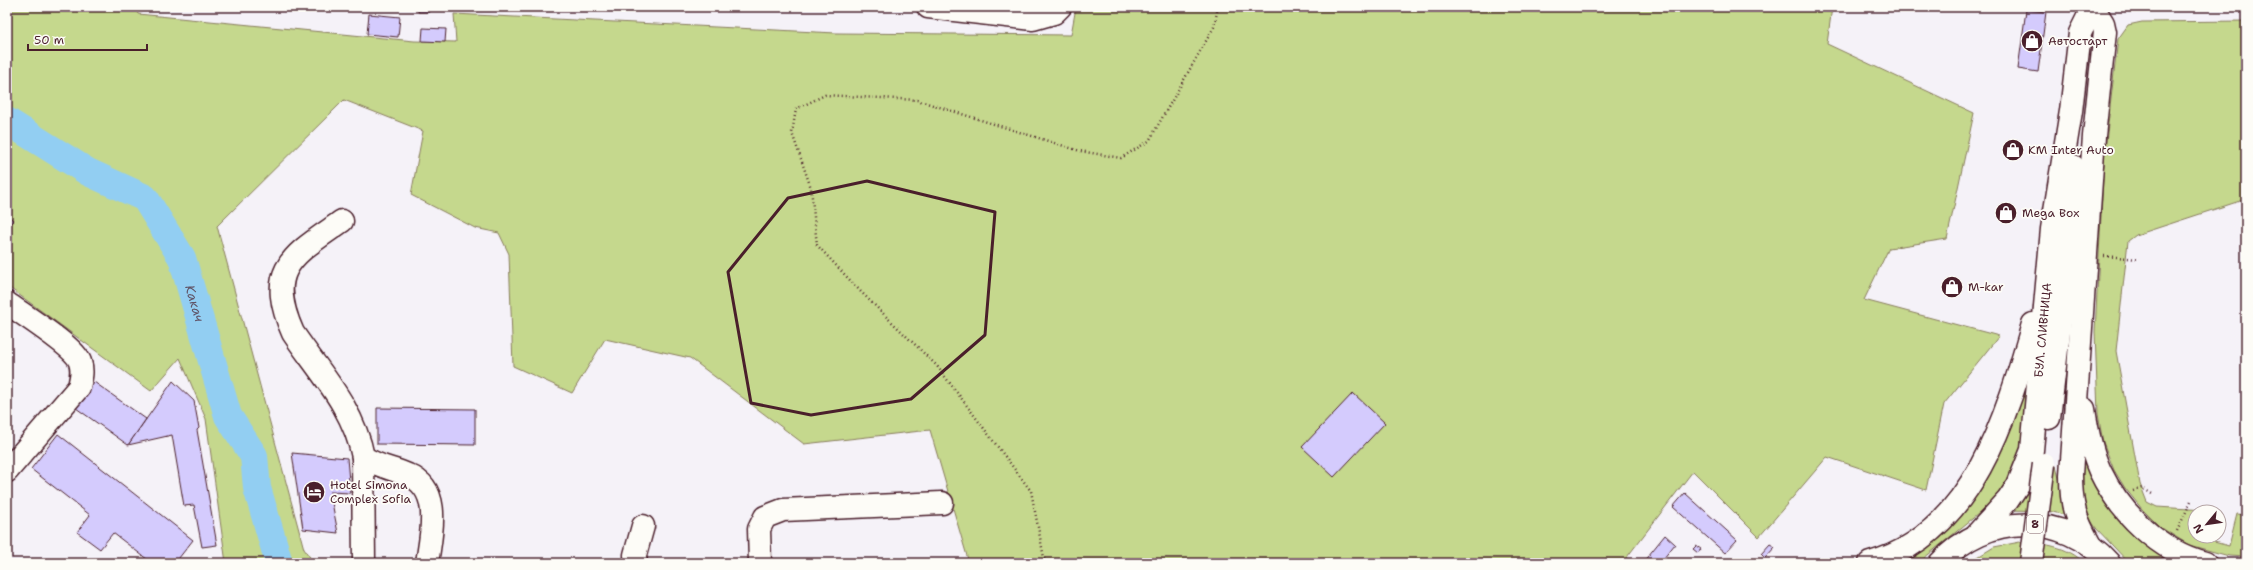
<svg xmlns="http://www.w3.org/2000/svg" width="2253" height="570" viewBox="0 0 2253 570" font-family="'Shantell Sans',sans-serif">
<style>
.green{fill:#c5d88d;stroke:#887c5c}
.lines{fill:none;stroke-linecap:round;stroke-linejoin:round}
.river{stroke:#92cef2;stroke-width:28}
.building{fill:#d4cbfd;stroke:#4a1f2b}
.minor-casing{stroke:#4a1f2b;stroke-width:25}
.major-casing{stroke:#4a1f2b;stroke-width:25}
.path{stroke:#4a1f2b;stroke-width:2.5;stroke-dasharray:1 3;stroke-linecap:butt}
.minor{stroke:#fdfcf7;stroke-width:22}
.major{stroke:#fdfcf7;stroke-width:22}
.major-bridge-casing{stroke:#4a1f2b;stroke-width:25;stroke-linecap:butt}
.major-bridge{stroke:#fdfcf7;stroke-width:22}
.marked{fill:none;stroke:#4a1f2b;stroke-width:3;stroke-linejoin:round}
.labels{text-anchor:middle;dominant-baseline:central;stroke-width:3.5;stroke-linejoin:round;paint-order:stroke}
.shield{fill:#fdfcf7;stroke:#806168;stroke-width:1}
.shield-label{font-size:11px;font-weight:bold;fill:#4a1f2b}
.poi-label{font-size:12px;fill:#4a1f2b;stroke:#fdfcf7;text-anchor:start}
.street-label{font-size:12px;fill:#4a1f2b;stroke:#fdfcf7}
.water-label{font-size:13px;font-style:italic;fill:#605467;stroke:#fdfcf7}
</style>
<rect width="100%" height="100%" fill="#f5f2f8"/>
<filter id="ink" filterUnits="userSpaceOnUse"><feTurbulence type="fractalNoise" baseFrequency=".025" numOctaves="2"/><feDisplacementMap in="SourceGraphic" scale="8" xChannelSelector="R" yChannelSelector="G"/><feConvolveMatrix kernelMatrix="1 2 1 2 8 2 1 2 1" color-interpolation-filters="sRGB"/></filter>
<g filter="url(#ink)">
<g class="green">
<path d="M 7,7 L 135,7 L 138,14 L 414,41 L 456,42 L 454,14 L 836,33 L 1071,35 L 1076,7 L 1832,7 L 1827,44 L 1974,113 L 1947,239 L 1889,248 L 1864,300 L 1999,336 L 1944,404 L 1926,490 L 1827,457 L 1759,537 L 1693,471 L 1624,561 L 969,563 L 930,430 L 804,444 L 690,358 L 605,339 L 572,393 L 513,366 L 509,254 L 499,233 L 475,228 L 411,195 L 423,131 L 344,100 L 217,226 L 304,549 L 314,563 L 226,563 L 206,419 L 180,358 L 151,391 L 7,286 Z"/>
<path d="M 2246,21 L 2246,199 L 2136,235 L 2128,241 L 2116,351 L 2140,484 L 2147,502 L 2157,507 L 2205,510 L 2208,512 L 2195,512 L 2195,536 L 2214,536 L 2214,542 L 2229,546 L 2237,514 L 2246,515 L 2246,557 L 2229,556 L 2189,545 L 2160,527 L 2142,509 L 2125,488 L 2114,470 L 2103,442 L 2098,414 L 2095,332 L 2104,159 L 2118,39 L 2128,25 L 2142,22 Z"/>
<path d="M 2029,367 L 2021,468 L 1994,501 L 1918,563 L 1897,563 L 1936,540 Z"/>
<path d="M 2080,437 L 2092,467 L 2186,563 L 2129,563 L 2096,528 L 2080,504 Z"/>
<path d="M 2031,462 L 2056,466 L 2068,516 L 2049,511 L 2007,510 Z"/>
<path d="M 2020,542 C 2042,543 2068,546 2084,563 L 1968,563 L 1994,547 Z"/>
</g>
<g class="lines">
<path class="river" id="s1" d="M 7,121 L 88,172 L 145,198 L 182,258 L 228,416 L 254,456 L 257,488 L 279,563"/>
</g>
<g class="building">
<path d="M 419,7 L 429,7 L 429,12 L 418,12 Z"/>
<path d="M 2026,10 L 2046,12 L 2038,72 L 2018,69 Z"/>
<path d="M 369,14 L 400,17 L 398,37 L 367,34 Z"/>
<path d="M 423,28 L 446,29 L 445,42 L 422,41 Z"/>
<path d="M 7,215 L 13,220 L 7,229 Z"/>
<path d="M 173,381 L 194,401 L 199,428 L 197,430 L 217,545 L 202,547 L 194,505 L 184,506 L 172,435 L 128,445 Z"/>
<path d="M 94,382 L 146,419 L 128,445 L 76,408 Z"/>
<path d="M 1353,393 L 1385,423 L 1334,477 L 1302,447 Z"/>
<path d="M 377,408 L 475,409 L 475,445 L 377,444 Z"/>
<path d="M 58,434 L 193,540 L 175,563 L 152,563 L 113,533 L 100,549 L 77,532 L 90,515 L 31,469 Z"/>
<path d="M 292,453 L 347,458 L 350,493 L 330,492 L 338,533 L 303,529 Z"/>
<path d="M 1685,493 L 1737,540 L 1725,553 L 1673,507 Z"/>
<path d="M 1665,535 L 1675,544 L 1660,563 L 1646,563 L 1644,561 Z"/>
<path d="M 1770,544 L 1775,547 L 1765,558 L 1761,554 Z"/>
<path d="M 1696,546 L 1701,549 L 1698,553 L 1693,549 Z"/>
</g>
<g class="lines">
<g class="minor-casing">
<g id="minor">
<path d="M 928,7 L 1033,19 L 1054,13 L 1060,7"/>
<path d="M 342,221 C 294,255 264,268 293,333 C 320,373 354,408 363,457 L 364,563"/>
<path d="M 7,303 C 22,314 75,347 80,362 C 83,371 81,378 79,387 L 7,471"/>
<path d="M 363,457 C 379,467 392,468 408,475 C 443,489 431,534 427,563"/>
<path d="M 636,563 L 635,555 L 643,526"/>
<path d="M 760,563 L 759,529 L 765,517 L 783,510 L 942,503"/>
</g>
</g>
<g class="major-casing">
<g id="major">
<path d="M 2084,409 C 2087,430 2091,451 2100,471 C 2120,513 2159,551 2205,563"/>
<path d="M 2049,418 L 2073,210 L 2073,166"/>
<path id="s2" d="M 1977,534 L 2008,500 L 2018,485 L 2032,450 L 2052,229 L 2071,111 L 2080,33 L 2093,7"/>
<path d="M 2090,545 C 2075,518 2071,506 2071,475 L 2094,136 L 2105,32 L 2103,23 L 2093,7"/>
<path d="M 1870,563 C 1973,535 2007,415 2033,324"/>
<path d="M 1940,563 C 1986,512 2063,511 2109,563"/>
</g>
</g>
<g class="path">
<path d="M 2104,256 L 2139,259"/>
<path d="M 2133,491 L 2142,488 L 2154,495"/>
<path d="M 2177,531 L 2191,501"/>
<path d="M 1045,563 L 1031,491 L 937,366 L 861,292 L 817,245 L 811,188 L 792,133 L 796,109 L 825,95 L 917,100 L 1080,151 L 1121,158 L 1149,141 L 1214,27 L 1218,7"/>
</g>
<use href="#minor" class="minor"/>
<use href="#major" class="major"/>
<g class="major-bridge-casing">
<path id="major-bridge" d="M 2031,563 L 2044,464"/>
</g>
<use href="#major-bridge" class="major-bridge"/>
</g>
</g>
<path class="marked" d="M 867,181 L 995,212 L 985,335 L 911,399 L 811,415 L 751,403 L 728,272 L 788,198 Z"/>
<defs>
<g id="shop-disc" transform="scale(1.15)"><circle r="9.5" fill="#4a1f2b" stroke="#fdfcf7"/><path d="M-5-2.5h2.3a2.7 3.5 0 0 1 5.4 0H5L5.5 6h-11ZM-1.5-2.5h3a1.5 2.3 0 0 0-3 0Z" fill="#fff"/></g>
<g id="hotel-disc" transform="scale(1.15)"><circle r="9.5" fill="#4a1f2b" stroke="#fdfcf7"/><path d="M-6-4.5h1.5V1H6V5H4.5V3h-9V5H-6ZM-4 0a1.8 1.8 0 1 1 3.6 0ZM.5 0V-2.5h3Q6-2.5 6 0Z" fill="#fff"/></g>
</defs>
<g fill-rule="evenodd">
<use href="#shop-disc" x="2032" y="41"/>
<use href="#shop-disc" x="2013" y="150"/>
<use href="#shop-disc" x="2006" y="213"/>
<use href="#shop-disc" x="1952" y="287"/>
<use href="#hotel-disc" x="314" y="492"/>
</g>
<g class="labels">
<rect class="shield" x="2027" y="515" width="16" height="18" rx="3"/>
<g class="shield-label">
<text x="2035" y="524">8</text>
</g>
<g class="poi-label">
<text x="2048" y="41">Автостарт</text>
<text x="2028" y="150">KM Inter Auto</text>
<text x="2022" y="213">Mega Box</text>
<text x="1968" y="287">M-kar</text>
<text x="330" y="485">Hotel Simona<tspan x="330" dy="14">Complex Sofia</tspan></text>
</g>
<g class="street-label">
<text stroke="none"><textPath href="#s2" startOffset="222">БУЛ. СЛИВНИЦА</textPath></text>
</g>
<g class="water-label">
<text stroke="none"><textPath href="#s1" startOffset="276">Какач</textPath></text>
</g>
</g>
<rect width="2253" height="570" fill="none" stroke="#fdfcf7" stroke-width="24"/>
<rect x="12" y="12" width="2229" height="546" fill="none" stroke="#4a1f2b" stroke-width="1.5" filter="url(#ink)"/>
<g transform="translate(2207 524) rotate(241)"><circle r="19" fill="#fdfcf7" stroke="#b5a4a5"/>
<path d="M0-3L7 15L0 10L-7 15Z" fill="#4a1f2b"/>
<text y="-6" font-size="11" font-weight="bold" text-anchor="middle" fill="#4a1f2b">N</text>
</g>
<path d="M28 44v6h119v-6" fill="none" stroke="#4a1f2b" stroke-width="2"/>
<text x="34" y="44" font-size="12" fill="#4a1f2b" stroke="#fdfcf7" stroke-width="3" paint-order="stroke">50 m</text>
</svg>
